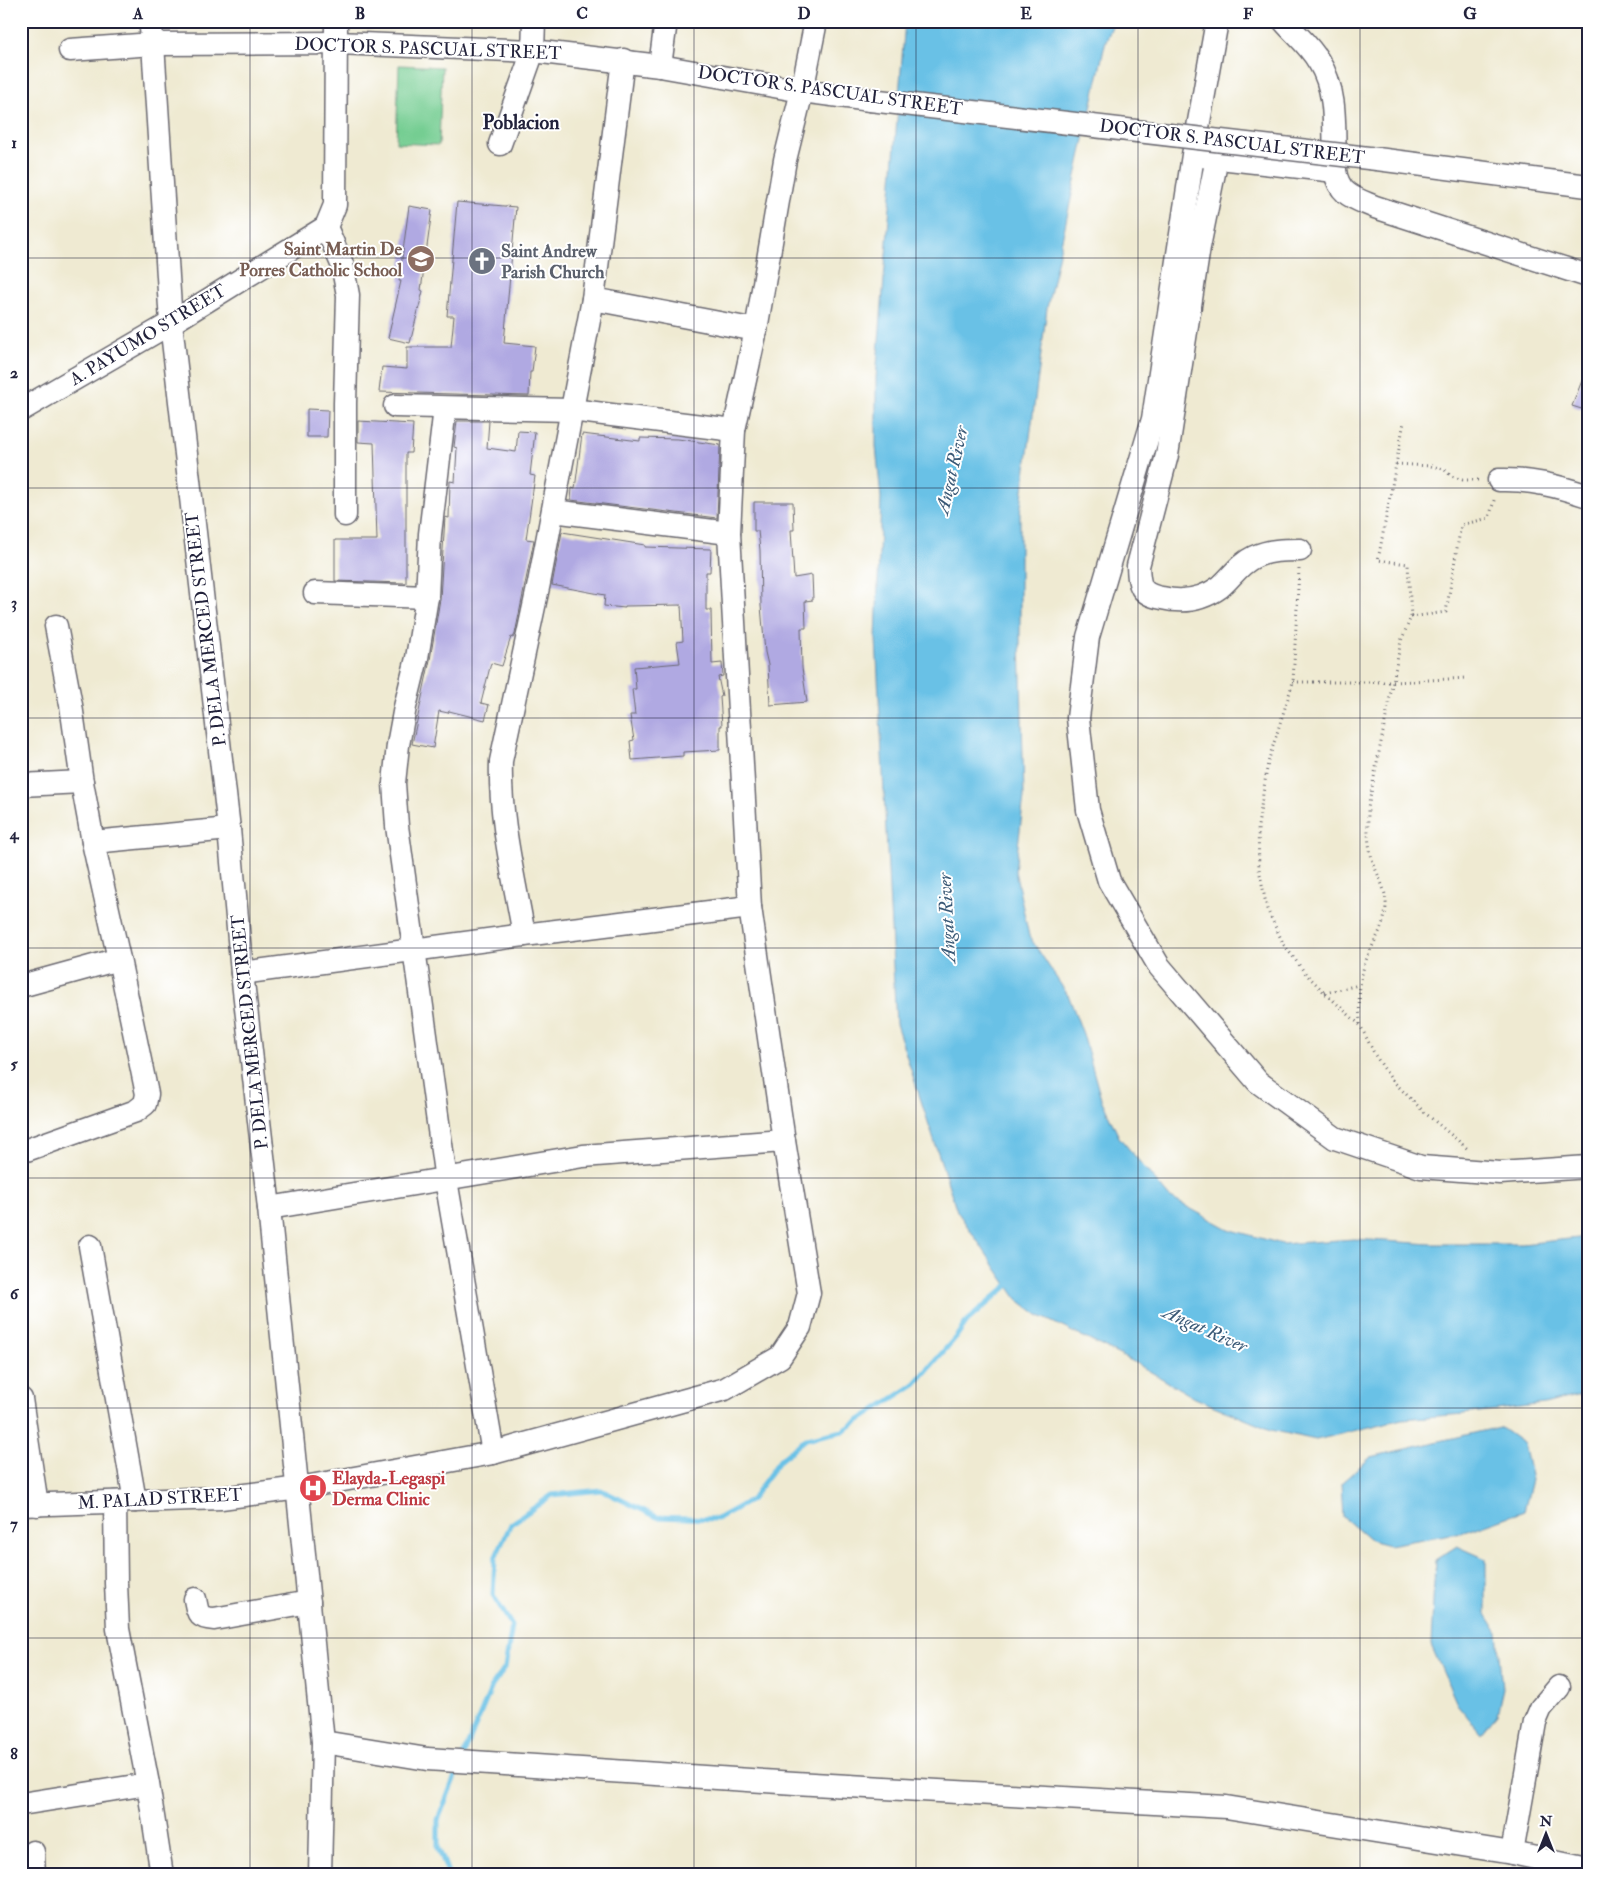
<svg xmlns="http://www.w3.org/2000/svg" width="1609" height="1896" viewBox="0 0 1609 1896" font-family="'IM FELL Double Pica',serif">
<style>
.green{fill:#74cd92;stroke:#4b7866}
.water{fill:#69c1e6;stroke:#467290}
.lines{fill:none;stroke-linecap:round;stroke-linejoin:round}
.stream{stroke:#69c1e6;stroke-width:5}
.building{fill:#b0a9e2}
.minor-casing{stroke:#6a6870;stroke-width:25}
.path{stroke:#6a6870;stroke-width:3;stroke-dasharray:1 4;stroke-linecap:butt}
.minor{stroke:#fff;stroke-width:22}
.minor-bridge-casing{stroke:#6a6870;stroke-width:25;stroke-linecap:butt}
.minor-bridge{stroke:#fff;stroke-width:22}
.grid{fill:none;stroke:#22223b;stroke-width:1;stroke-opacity:0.55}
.labels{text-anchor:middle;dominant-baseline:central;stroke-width:4;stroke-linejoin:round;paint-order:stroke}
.street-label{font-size:18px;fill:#22223b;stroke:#fff}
.education-label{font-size:18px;font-weight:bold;fill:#785e54;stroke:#fff;text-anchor:end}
.worship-label{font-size:18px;font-weight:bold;fill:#5b616d;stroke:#fff;text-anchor:start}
.health-label{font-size:18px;font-weight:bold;fill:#be3a42;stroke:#fff;text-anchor:start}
.water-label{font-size:19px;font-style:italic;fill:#3b5a77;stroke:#fff}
.quarter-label{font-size:20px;font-weight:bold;fill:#22223b;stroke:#fff}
.neatline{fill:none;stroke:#22223b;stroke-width:2}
.grid-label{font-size:16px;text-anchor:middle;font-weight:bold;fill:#22223b}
</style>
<rect width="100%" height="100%" fill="#fff"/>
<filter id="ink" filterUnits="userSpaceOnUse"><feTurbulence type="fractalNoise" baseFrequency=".02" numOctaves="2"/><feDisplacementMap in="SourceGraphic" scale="10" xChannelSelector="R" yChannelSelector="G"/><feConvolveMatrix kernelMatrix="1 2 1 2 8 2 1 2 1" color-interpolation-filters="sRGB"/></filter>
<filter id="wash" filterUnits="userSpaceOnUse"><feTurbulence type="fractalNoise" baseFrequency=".0096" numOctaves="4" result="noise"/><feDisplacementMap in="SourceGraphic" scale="20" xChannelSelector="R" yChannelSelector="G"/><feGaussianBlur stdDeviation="1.12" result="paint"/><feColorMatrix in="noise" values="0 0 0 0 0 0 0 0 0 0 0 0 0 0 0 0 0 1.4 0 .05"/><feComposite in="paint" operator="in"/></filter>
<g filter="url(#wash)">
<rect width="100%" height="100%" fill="#efead2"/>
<path class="green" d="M 399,65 L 442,67 L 439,145 L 396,143 Z"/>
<g class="water">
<path d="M 905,21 L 1114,21 L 1105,44 L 1047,308 L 1020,513 L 1020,639 L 1024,797 L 1015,871 L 1029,936 L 1069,997 L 1083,1034 L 1101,1099 L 1119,1137 L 1169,1197 L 1228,1229 L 1282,1244 L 1354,1239 L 1431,1244 L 1522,1244 L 1588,1237 L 1588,1393 L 1544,1404 L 1463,1414 L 1402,1419 L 1316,1440 L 1271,1430 L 1195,1398 L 1134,1362 L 1038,1315 L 1017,1299 L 957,1211 L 896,1024 L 876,639 L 881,498 L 876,446 L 876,378 Z"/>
<path d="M 1500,1427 L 1524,1444 L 1532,1480 L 1524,1511 L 1468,1531 L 1389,1545 L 1370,1540 L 1343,1517 L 1341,1483 L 1371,1457 Z"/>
<path d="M 1457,1546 L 1486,1559 L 1486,1614 L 1498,1633 L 1503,1688 L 1497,1714 L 1481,1733 L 1457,1704 L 1431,1645 L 1435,1560 Z"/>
</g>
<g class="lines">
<g class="stream">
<path d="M 463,1756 L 492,1686 L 505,1668 L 512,1626 L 493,1595 L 495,1558 L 511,1524 L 552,1495 L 601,1490 L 657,1517 L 717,1519 L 751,1500 L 780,1460 L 806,1439 L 843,1431 L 915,1384 L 956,1337 L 967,1321 L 1013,1281"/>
<path d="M 449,1875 L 438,1847 L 438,1820 L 459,1766"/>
</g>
</g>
<g id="blocks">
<g class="building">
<path d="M 457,202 L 516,207 L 504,343 L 535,346 L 532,372 L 530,372 L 529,396 L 379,392 L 382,367 L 407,369 L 407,347 L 451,347 L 454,316 L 447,316 Z"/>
<path d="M 409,206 L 432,210 L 421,290 L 423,291 L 410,343 L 388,338 L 401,281 L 399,281 Z"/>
<path d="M 1587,368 L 1588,368 L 1588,411 L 1572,406 Z"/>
<path d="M 307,409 L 328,410 L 327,437 L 307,437 Z"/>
<path d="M 358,421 L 413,424 L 411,453 L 406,453 L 406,583 L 335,581 L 335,540 L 377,540 L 374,443 L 358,442 Z"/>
<path d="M 457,421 L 489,421 L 487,448 L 516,452 L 518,431 L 535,432 L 530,475 L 535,476 L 526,539 L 534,540 L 515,634 L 513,638 L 511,637 L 502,666 L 491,663 L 481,703 L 489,705 L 485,720 L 449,711 L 448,713 L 439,711 L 433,748 L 412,744 L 430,660 L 440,599 L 445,517 L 449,518 L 450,481 L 455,482 L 457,448 L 454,447 Z"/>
<path d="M 582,434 L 640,441 L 640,438 L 678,439 L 720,445 L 717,518 L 571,500 L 572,488 L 575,489 Z"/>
<path d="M 754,502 L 793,502 L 794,530 L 791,530 L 794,578 L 812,575 L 813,600 L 805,601 L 806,628 L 801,628 L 802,668 L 807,702 L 770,705 L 768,665 L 765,652 L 761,606 L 760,550 L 758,531 L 754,531 Z"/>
<path d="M 562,532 L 645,545 L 645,547 L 711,549 L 710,572 L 706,572 L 706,610 L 711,610 L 712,664 L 722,663 L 723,676 L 718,677 L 722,696 L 720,697 L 722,726 L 720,726 L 720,750 L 683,752 L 683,756 L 632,760 L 630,741 L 634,740 L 630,715 L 635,715 L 632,689 L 636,689 L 634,667 L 680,663 L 677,642 L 683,641 L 681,605 L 625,606 L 625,608 L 604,606 L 605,595 L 552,585 Z"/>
</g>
</g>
</g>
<g filter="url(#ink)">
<use href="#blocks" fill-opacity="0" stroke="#6a6870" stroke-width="1"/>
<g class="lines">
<g class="minor-casing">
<g id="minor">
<path d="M 150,21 L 153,44 L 171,323 L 229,829 L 242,973 L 269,1208 L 323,1742 L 320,1875"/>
<path d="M 336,21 L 335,205 L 326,227 L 342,264 L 348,295 L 345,403 L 345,515"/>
<path d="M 1217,21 L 1193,155 L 1153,419 L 1088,637 L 1078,718 L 1088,810 L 1109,881 L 1159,966 L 1258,1082 L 1335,1138 L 1421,1167 L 1500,1173 L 1588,1167"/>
<path d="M 1284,21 C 1296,35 1310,46 1319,62 C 1339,94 1333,134 1335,171 C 1339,195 1354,198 1375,207 L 1588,276"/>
<path d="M 70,50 L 153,44 L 337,43 L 533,51 L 660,66 L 802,91 L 870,100"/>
<path d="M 660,66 L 666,21"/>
<path d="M 500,144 L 533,51 L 534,21"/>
<path d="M 1202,156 L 1335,171"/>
<path d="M 1217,158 L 1199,247 L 1167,455 L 1138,566 C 1139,586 1140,594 1162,598 C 1183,603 1202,600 1220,587 C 1232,577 1239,564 1254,557 C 1269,550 1284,550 1300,550"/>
<path d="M 1377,159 L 1588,186"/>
<path d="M 593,299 L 756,330"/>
<path d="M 395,406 L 571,410 L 734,430"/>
<path d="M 445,408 L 430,534 L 427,597 L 417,658 L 405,707 L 398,745 L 394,783 L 397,826 L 446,1180 L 493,1453"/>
<path d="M 21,410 L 171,323 L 326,227"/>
<path d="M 1499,480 C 1530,479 1558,486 1588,496"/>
<path d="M 553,511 L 729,533"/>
<path d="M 315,593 L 427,597"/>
<path d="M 21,785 L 82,782"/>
<path d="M 93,842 L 229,829"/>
<path d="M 524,935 C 514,877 499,819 501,761 L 539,583 L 593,299 L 623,60"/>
<path d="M 242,973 L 524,935 L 750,907"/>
<path d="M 21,986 L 119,959"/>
<path d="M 21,1152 L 136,1111 L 145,1104 L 147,1094 L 119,959 L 93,842 L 82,782 L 71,705 L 56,626"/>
<path d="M 269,1208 L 583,1156 L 784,1141"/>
<path d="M 90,1246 L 135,1501"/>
<path d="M 21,1399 L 37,1505"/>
<path d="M 115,1502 L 116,1583 L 118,1629 L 148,1784 L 162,1875"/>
<path d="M 21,1505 L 221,1498 L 299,1488 L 493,1453 L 725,1389 L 780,1357 L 800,1327 L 809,1293 L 784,1141 L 750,907 L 729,533 L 734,430 L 756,330 L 785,160 L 802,91 L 816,21"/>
<path d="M 195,1599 C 198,1614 198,1618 214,1619 L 309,1602"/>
<path d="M 323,1742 L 427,1759 L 795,1783 L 1226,1807 L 1512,1853 L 1588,1869"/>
<path d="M 21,1804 L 148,1784"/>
<path d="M 33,1852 L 34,1875"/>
<path d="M 1512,1853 L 1535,1722 L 1541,1708 L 1559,1687"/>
</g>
</g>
<g class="path">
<path d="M 1396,464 L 1431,466 L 1444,469 L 1451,476 L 1463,480 L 1480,480"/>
<path d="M 1299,569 L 1293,682 L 1268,762 L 1258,826 L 1259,869 L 1267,909 L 1284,945 L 1306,974 L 1325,993 L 1360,1025 L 1375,1055 L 1391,1079 L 1424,1112 L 1469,1150"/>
<path d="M 1411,617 L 1446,612 L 1461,525 L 1489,518 L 1495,497"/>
<path d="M 1293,682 L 1394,682 L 1466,678"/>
<path d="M 1325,993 L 1359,985"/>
<path d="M 1360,1024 C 1359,1002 1358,985 1365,963 C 1372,943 1385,928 1386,906 C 1387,887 1374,872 1371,854 C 1367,839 1368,824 1368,808 L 1401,641 L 1411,617 L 1408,564 L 1378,560 L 1404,422"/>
</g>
<use href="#minor" class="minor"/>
<g class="minor-bridge-casing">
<path id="minor-bridge" d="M 870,100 L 1377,159"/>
</g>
<use href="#minor-bridge" class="minor-bridge"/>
</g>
</g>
<path class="grid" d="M 250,21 L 250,1875M 472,21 L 472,1875M 694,21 L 694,1875M 916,21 L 916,1875M 1138,21 L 1138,1875M 1360,21 L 1360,1875M 21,258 L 1588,258M 21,488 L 1588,488M 21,718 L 1588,718M 21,948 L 1588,948M 21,1178 L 1588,1178M 21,1408 L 1588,1408M 21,1638 L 1588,1638"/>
<defs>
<g id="school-disc" transform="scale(1.4375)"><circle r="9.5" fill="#8d6e63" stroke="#fff"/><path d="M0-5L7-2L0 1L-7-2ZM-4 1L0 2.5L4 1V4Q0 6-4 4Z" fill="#fff"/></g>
<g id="church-disc" transform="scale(1.4375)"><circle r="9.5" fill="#6b7280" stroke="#fff"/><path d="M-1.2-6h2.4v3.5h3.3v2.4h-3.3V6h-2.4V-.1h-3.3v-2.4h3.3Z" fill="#fff"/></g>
<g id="hospital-disc" transform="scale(1.4375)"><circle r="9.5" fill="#e0444e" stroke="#fff"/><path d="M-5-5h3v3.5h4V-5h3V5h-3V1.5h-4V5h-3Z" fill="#fff"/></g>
</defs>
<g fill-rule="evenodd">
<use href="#school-disc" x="421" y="259"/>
<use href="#church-disc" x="482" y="261"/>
<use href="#hospital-disc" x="313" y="1488"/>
</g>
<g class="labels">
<g class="street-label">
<text transform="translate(428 49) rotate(2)">DOCTOR S. PASCUAL STREET</text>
<text transform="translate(830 91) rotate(8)">DOCTOR S. PASCUAL STREET</text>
<text transform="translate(1232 142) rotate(7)">DOCTOR S. PASCUAL STREET</text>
<text transform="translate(148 335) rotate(-31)">A. PAYUMO STREET</text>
<text transform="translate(206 629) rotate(-97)">P. DELA MERCED STREET</text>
<text transform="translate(250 1032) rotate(-96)">P. DELA MERCED STREET</text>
<text transform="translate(160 1499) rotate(-3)">M. PALAD STREET</text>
</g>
<g class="education-label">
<text x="402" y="249">Saint Martin De<tspan x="402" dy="21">Porres Catholic School</tspan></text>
</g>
<g class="worship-label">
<text x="501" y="251">Saint Andrew<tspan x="501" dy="21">Parish Church</tspan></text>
</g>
<g class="health-label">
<text x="332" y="1478">Elayda-Legaspi<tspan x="332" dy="21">Derma Clinic</tspan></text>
</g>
<g class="water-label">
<text transform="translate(952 470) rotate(-77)">Angat River</text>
<text transform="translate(947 918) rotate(-93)">Angat River</text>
<text transform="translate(1205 1329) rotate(24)">Angat River</text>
</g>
<g class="quarter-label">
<text x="521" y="122">Poblacion</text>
</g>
</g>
<rect width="1609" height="1896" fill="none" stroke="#fff" stroke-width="55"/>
<g transform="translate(1546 1834)" stroke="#ffffff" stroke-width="4" paint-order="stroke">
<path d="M0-4L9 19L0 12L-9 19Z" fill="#22223b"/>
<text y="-8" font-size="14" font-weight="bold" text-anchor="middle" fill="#22223b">N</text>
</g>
<rect x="28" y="28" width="1554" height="1840" class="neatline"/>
<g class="grid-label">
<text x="138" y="19">A</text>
<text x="360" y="19">B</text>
<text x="582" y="19">C</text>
<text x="804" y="19">D</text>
<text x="1026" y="19">E</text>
<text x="1248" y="19">F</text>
<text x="1470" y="19">G</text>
<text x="14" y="148">1</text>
<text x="14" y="378">2</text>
<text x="14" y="608">3</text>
<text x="14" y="839">4</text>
<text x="14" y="1069">5</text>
<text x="14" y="1299">6</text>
<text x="14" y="1529">7</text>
<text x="14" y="1759">8</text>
</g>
</svg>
